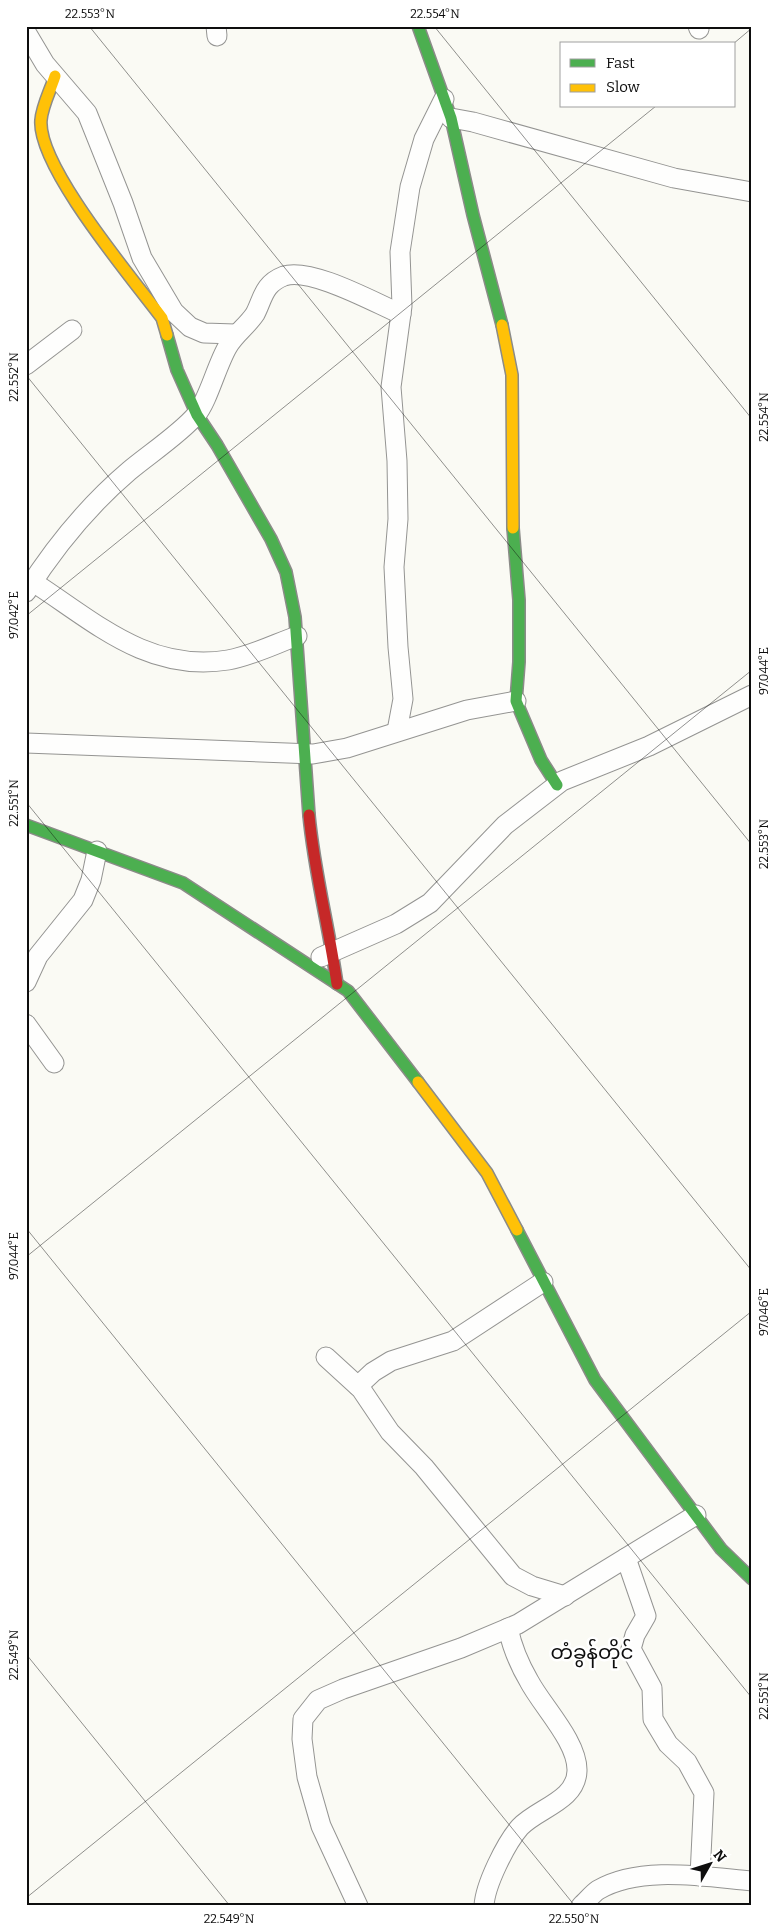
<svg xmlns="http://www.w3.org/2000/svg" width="778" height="1932" viewBox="0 0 778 1932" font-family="Bitter,'Noto Sans Myanmar',serif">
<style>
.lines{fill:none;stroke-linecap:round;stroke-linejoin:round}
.street-casing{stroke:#949492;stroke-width:21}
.fast-casing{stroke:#8b8b88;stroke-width:14}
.slow-casing{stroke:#8b8b88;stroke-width:14}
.jam-casing{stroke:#8b8b88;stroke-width:14}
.street{stroke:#fefefd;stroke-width:19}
.fast{stroke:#4caf50;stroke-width:11}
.slow{stroke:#ffc107;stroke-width:11}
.jam{stroke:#c62828;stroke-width:11}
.ticks{fill:none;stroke:#0e0e0e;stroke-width:1;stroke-opacity:0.45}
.labels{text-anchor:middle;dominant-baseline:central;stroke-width:5;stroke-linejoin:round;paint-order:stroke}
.quarter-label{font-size:20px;fill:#0e0e0e;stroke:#fff}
.neatline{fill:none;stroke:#0e0e0e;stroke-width:2}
.ticks-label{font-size:12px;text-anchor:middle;fill:#0e0e0e}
</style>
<rect width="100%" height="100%" fill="#fafaf4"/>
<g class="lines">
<g class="street-casing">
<g id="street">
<path d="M 216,26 L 217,36"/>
<path d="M 698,26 L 699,29"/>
<path d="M 26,32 L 45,64 L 87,113 L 123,203 L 142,258 L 174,312 L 190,327 L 204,333 L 235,334"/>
<path d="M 451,118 L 473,122 L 674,178 L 752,192"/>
<path d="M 26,365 L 72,330"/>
<path d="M 33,582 C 95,622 148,673 228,660 C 251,656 275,644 297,636"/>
<path d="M 26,592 C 54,548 89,505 129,471 C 148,455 181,433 196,415 C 208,401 217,364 228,346 C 235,334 247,326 255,314 C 263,299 263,284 284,276 C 311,267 375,303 401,314"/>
<path d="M 397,731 L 403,699 L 398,647 L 394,567 L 398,519 L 397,461 L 391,387 L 402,306 L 400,252 L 410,187 L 424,139 L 444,99"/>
<path d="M 26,743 L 313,754 L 347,748 L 467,710 L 516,701"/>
<path d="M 321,957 L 396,924 L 430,903 L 505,825 L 562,781 L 649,746 L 752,695"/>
<path d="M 26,982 L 38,956 L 83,900 L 91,880 L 97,851"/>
<path d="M 26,1024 L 54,1063"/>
<path d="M 326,1357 L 361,1389 L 390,1432 L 424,1467 L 513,1576 L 532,1586 L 565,1596"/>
<path d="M 358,1386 L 373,1372 L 391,1361 L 453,1341 L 543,1282"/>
<path d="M 626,1558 L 646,1616 L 635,1635 L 631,1649 L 652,1688 L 653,1719 L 668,1744 L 687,1762 L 704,1793 L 700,1876"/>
<path d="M 358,1906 L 321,1826 L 307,1777 L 302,1739 L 303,1719 L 318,1700 L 343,1689 L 461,1648 L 518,1624 L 696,1515"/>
<path d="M 484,1906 C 485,1885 506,1843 520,1827 C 538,1808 576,1801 577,1771 C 578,1742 542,1706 529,1681 C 519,1664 512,1647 508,1628"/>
<path d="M 581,1906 C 587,1901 592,1894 598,1890 C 640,1865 706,1877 752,1881"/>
</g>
</g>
<g class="fast-casing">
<g id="fast">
<path d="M 418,26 L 451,118 L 473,215 L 502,325"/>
<path d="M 167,335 L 177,370 L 197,415 L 217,445 L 271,539 L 286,572 L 295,617 L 309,815"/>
<path d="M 513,528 L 519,600 L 519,662 L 516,701 L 541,760 L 557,785"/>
<path d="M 26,825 L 183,883 L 348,991 L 418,1082"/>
<path d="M 517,1230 L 595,1380 L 721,1549 L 752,1579"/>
</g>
</g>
<g class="slow-casing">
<g id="slow">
<path d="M 55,76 C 51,89 42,106 41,120 C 37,166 132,278 162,318 L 167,335"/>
<path d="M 502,325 L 512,375 L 513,528"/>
<path d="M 418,1082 L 487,1173 L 517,1230"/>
</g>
</g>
<g class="jam-casing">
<path id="jam" d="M 309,815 C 314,871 329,927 337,984"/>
</g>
<use href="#street" class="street"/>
<use href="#fast" class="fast"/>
<use href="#slow" class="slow"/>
<use href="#jam" class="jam"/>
</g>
<path class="ticks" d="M 89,26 L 752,845M 434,26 L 752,419M 733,44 L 752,28M 26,375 L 752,1271M 26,616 L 656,106M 26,802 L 752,1698M 26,1228 L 575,1906M 26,1257 L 752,670M 26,1654 L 230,1906M 26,1898 L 752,1311"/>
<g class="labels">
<g class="quarter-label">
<text x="592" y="1652">တံခွန်တိုင်</text>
</g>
</g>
<rect width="778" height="1932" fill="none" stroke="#ffffff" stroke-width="55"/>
<rect x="560" y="42" width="175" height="65" fill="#ffffff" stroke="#9f9f9f"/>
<rect x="570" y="59" width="25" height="8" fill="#4caf50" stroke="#9f9f9f"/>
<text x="606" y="68" font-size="15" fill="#0e0e0e">Fast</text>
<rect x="570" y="84" width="25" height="8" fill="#ffc107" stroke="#9f9f9f"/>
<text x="606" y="92" font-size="15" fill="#0e0e0e">Slow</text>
<g transform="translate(710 1864) rotate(51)" stroke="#ffffff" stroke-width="4" paint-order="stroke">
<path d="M0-4L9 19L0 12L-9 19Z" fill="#0e0e0e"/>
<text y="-8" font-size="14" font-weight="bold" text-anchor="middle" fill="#0e0e0e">N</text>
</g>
<rect x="28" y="28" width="722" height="1876" class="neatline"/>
<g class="ticks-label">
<text x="90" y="18">22.553°N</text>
<text x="435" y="18">22.554°N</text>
<text transform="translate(14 377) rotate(-90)" y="4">22.552°N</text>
<text transform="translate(764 417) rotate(-90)" y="4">22.554°N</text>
<text transform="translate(14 615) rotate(-90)" y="4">97.042°E</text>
<text transform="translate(764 671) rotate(-90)" y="4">97.044°E</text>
<text transform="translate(14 803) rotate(-90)" y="4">22.551°N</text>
<text transform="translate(764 844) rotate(-90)" y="4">22.553°N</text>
<text transform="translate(14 1256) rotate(-90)" y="4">97.044°E</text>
<text transform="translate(764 1312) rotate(-90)" y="4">97.046°E</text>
<text transform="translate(14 1655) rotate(-90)" y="4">22.549°N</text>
<text transform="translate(764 1696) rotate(-90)" y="4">22.551°N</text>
<text x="229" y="1923">22.549°N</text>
<text x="574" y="1923">22.550°N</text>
</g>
</svg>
